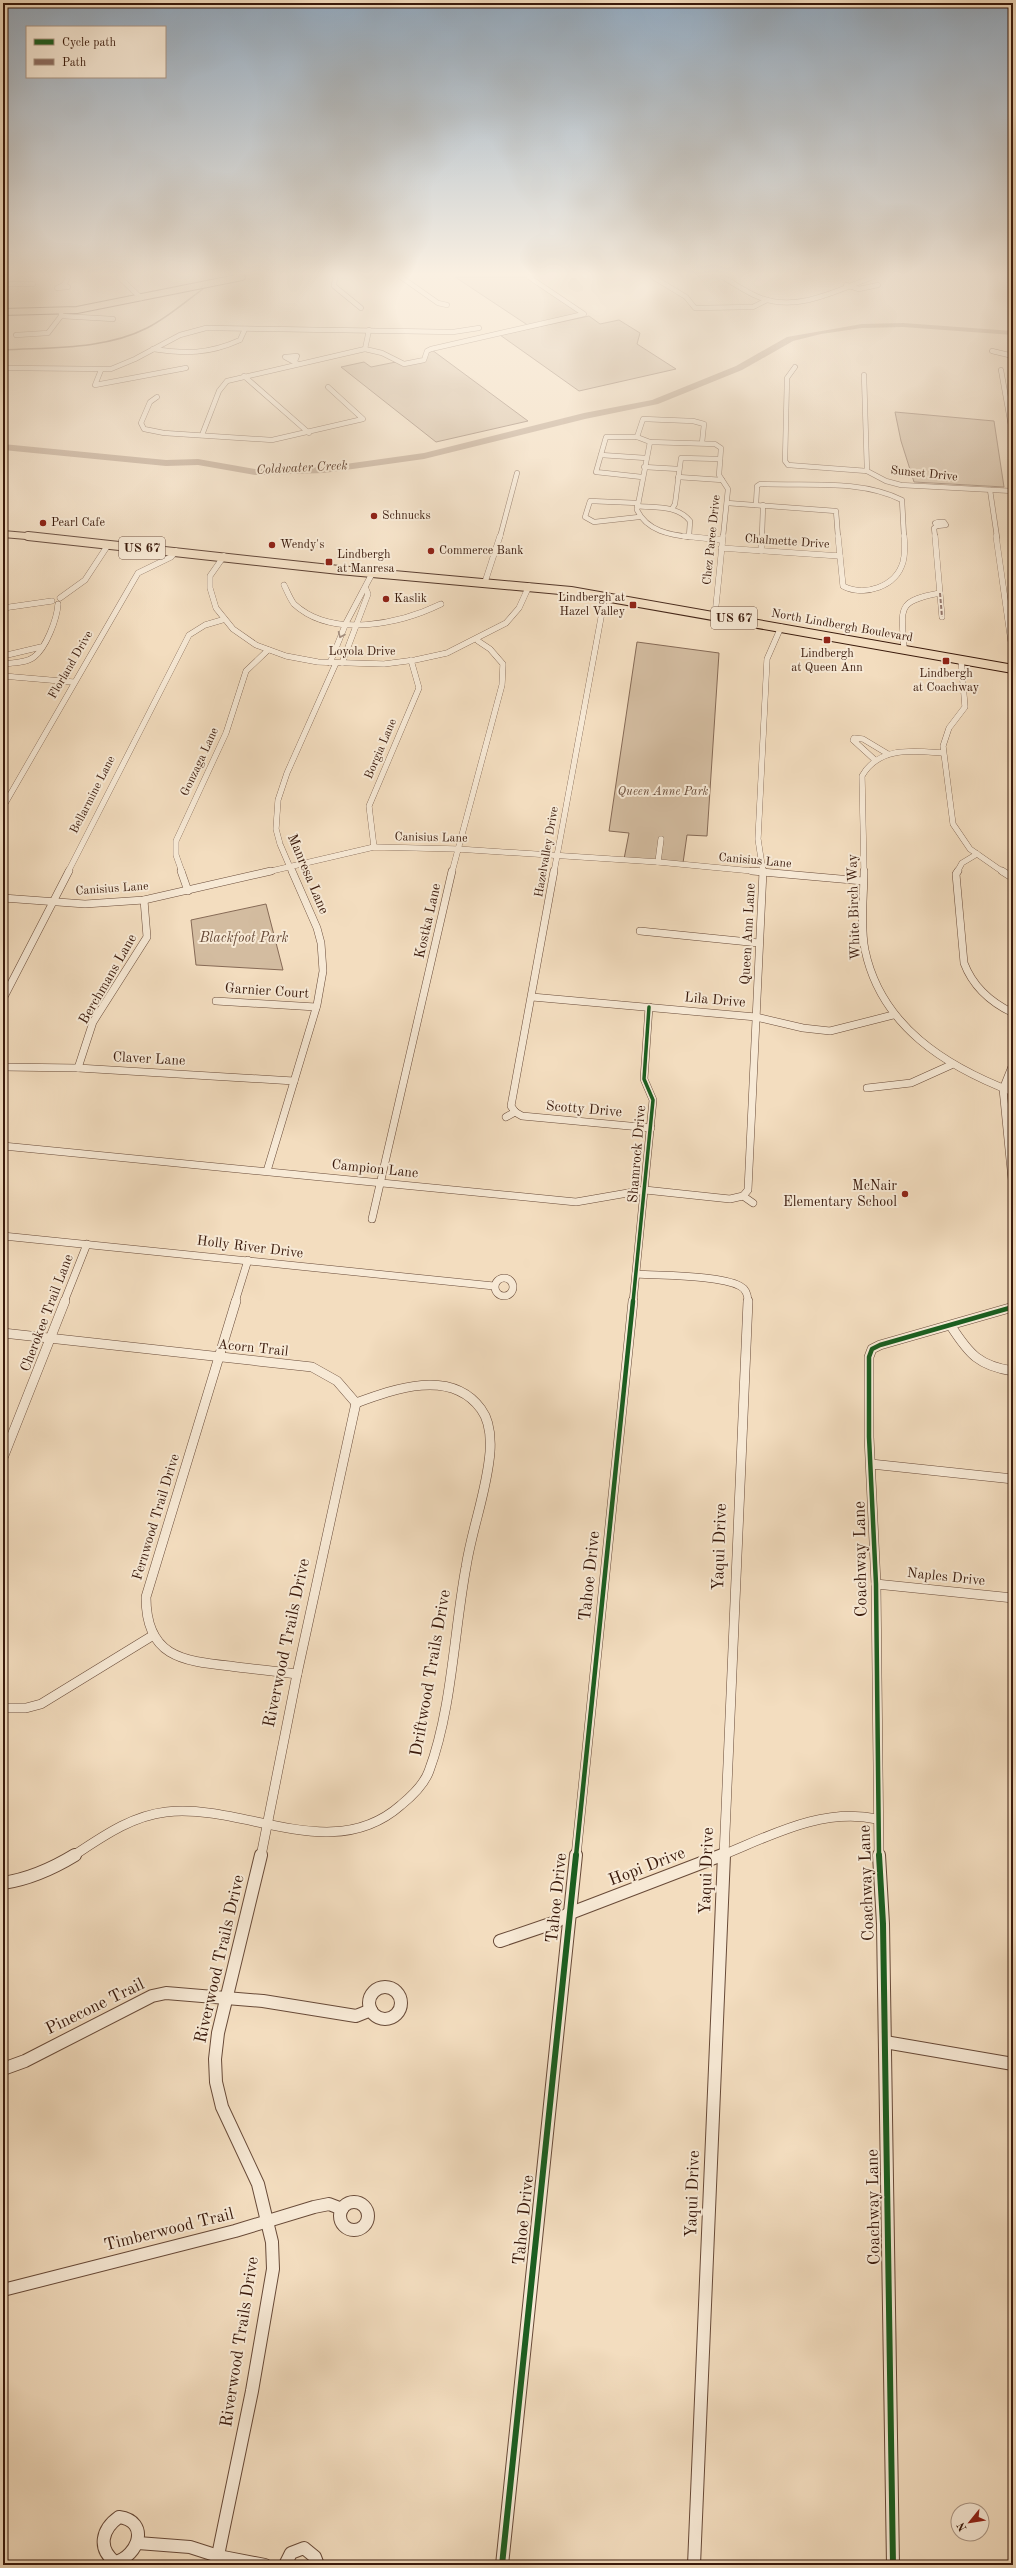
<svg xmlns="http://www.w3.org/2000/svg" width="1016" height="2568" viewBox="0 0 1016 2568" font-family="'Old Standard TT',serif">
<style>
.green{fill:#d3bca0;stroke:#866a56}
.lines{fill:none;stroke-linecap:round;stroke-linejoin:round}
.stream{stroke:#836652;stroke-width:1.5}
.river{fill:#b49a82;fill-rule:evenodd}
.minor-far4-casing{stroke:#684a38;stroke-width:5.5}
.minor-far3-casing{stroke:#684a38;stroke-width:6}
.minor-far2-casing{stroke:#684a38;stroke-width:8}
.minor-far1-casing{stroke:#684a38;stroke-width:10}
.minor-casing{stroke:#684a38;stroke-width:14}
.primary-far1-casing{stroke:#39190b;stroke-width:8}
.primary-casing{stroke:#39190b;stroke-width:10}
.minor-far4{stroke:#f7e9d5;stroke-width:4.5}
.minor-far3{stroke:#f7e9d5;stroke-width:5.5}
.minor-far2{stroke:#f7e9d5;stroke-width:7}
.minor-far1{stroke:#f7e9d5;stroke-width:9}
.minor{stroke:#f7e9d5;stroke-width:12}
.primary-far1{stroke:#f3ddbf;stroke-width:6}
.primary{stroke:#f3ddbf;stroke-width:8}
.quiet{stroke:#8d6e63;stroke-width:2;stroke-dasharray:4 2;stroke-linecap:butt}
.cycleway-far2-casing{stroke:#f7e9d5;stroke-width:5.5}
.cycleway-far1-casing{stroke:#f7e9d5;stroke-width:7}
.cycleway-casing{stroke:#f7e9d5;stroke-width:8}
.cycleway-far2{stroke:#1b5e20;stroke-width:3.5}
.cycleway-far1{stroke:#1b5e20;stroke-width:4.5}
.cycleway{stroke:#1b5e20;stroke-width:6}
.oneway{stroke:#a28b7a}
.poi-dot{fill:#8f2418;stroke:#f7e9d5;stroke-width:1.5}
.labels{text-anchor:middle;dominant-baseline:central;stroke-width:4;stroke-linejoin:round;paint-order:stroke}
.far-street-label{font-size:12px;fill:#39190b;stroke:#f7e9d5}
.far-poi-label{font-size:12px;fill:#39190b;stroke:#f7e9d5;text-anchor:start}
.far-park-label{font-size:12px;font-style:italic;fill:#674a38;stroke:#f7e9d5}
.far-water-label{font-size:13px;font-style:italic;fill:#644635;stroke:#f7e9d5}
.shield{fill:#f7e9d5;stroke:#725748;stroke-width:1}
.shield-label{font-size:13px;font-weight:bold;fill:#39190b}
.street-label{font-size:14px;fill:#39190b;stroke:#f7e9d5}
.park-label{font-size:14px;font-style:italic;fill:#674a38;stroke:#f7e9d5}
.poi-label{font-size:14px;fill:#39190b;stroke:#f7e9d5;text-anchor:end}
.near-street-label{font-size:17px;fill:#39190b;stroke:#f7e9d5}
</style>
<rect width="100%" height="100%" fill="#f3ddbf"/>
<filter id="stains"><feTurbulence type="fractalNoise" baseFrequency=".005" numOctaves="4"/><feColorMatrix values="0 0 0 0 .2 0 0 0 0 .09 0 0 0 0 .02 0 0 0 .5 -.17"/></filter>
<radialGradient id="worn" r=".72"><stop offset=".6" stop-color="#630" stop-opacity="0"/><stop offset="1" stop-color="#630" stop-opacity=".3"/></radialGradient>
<g class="green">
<path d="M 455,277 L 529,277 L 585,313 L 529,326 Z"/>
<path d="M 589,316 L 600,324 L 619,320 L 640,333 L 637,344 L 676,369 L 579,391 L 500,335 Z"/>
<path d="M 432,350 L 528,421 L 436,442 L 341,367 L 364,362 L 371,367 L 396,362 L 420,362 Z"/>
<path d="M 895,412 L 994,421 L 1004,487 L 914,482 L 901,441 Z"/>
<path d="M 637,642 L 719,653 L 707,836 L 687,835 L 683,863 L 624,859 L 629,833 L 609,831 Z"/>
<path d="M 266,904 L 283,970 L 196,965 L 191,920 Z"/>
</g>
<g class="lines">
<path class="stream" d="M 3,350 C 50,347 104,350 147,328 C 169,317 187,300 207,286"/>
<path class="river" d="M 903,323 L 1013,331 L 1013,335 L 903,327 L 862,328 L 821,334 L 793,341 L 742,370 L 658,404 L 585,419 L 424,459 L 324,473 L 255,475 L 198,465 L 166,466 L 3,450 L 3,444 L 166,460 L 198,459 L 255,469 L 324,467 L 424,453 L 584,413 L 652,400 L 736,366 L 787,337 L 862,324 Z"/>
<g class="minor-far4-casing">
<g id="minor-far4">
<path d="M 119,277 L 141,298"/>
<path d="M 335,277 L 334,286 L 361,308"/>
<path d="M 401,277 L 438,303 L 447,305"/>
<path d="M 653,277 L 686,297 L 695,308 L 753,307 L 767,300"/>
<path d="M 723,277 C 735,284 747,293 761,298 C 799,312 837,290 873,277"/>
<path d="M 3,284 L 33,284"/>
<path d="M 64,285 L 68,287 L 57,288 Z"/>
<path d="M 64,285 L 68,277"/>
<path d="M 846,285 L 859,289 L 878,285"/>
<path d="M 61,316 L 113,319"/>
<path d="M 369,330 L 365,349 L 382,353 L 404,364 L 424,360 L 427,351 L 431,349 L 584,314 L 529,277"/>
<path d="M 16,335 L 48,333 L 61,316 L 61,312"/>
<path d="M 153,349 C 185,354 209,354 240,340 L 245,329"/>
<path d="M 992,351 L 1013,356"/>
<path d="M 295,361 L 297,356 L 285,357 L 298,364"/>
<path d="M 795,367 L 787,378 L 785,461 L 788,465 L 867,471 L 886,481 L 901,485 L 1013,491"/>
<path d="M 3,368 L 111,369 L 135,359 L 180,335 L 206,328 L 453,332 L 479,328"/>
<path d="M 101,370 L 95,385 L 186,368"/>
<path d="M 1001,370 L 1013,437"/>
<path d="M 864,375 L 867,471"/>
<path d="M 244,376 L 309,433"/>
<path d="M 157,397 L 150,402 L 141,423 L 144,429 L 164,433 L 272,440 L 363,419 L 328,387"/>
<path d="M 202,435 L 219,391 L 227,381 L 365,349"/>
<path d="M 637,437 L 643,419 L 693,421 L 704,424 L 702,443"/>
<path d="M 601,455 L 646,458"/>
<path d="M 644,467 L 679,469"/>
<path d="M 642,477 L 596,472 L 606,437 L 637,437 L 650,442"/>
<path d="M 678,477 L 722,480"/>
<path d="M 990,490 L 997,537"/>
<path d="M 638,503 L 590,501 L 585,517 L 594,522 L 639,517"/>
<path d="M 727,503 L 836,511 L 838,537"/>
<path d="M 756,505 L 757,486 L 760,484 C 805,486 861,479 902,500 L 904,537"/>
<path d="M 637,506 C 656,508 677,505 690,521 L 689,537"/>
<path d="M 672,509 L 675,504 L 681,458 L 720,459"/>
<path d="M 938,522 L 944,522 L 946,525 L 937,526 L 935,523 Z"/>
<path d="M 500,537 L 517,473"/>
<path d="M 691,537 C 670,535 647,531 637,510 L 650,442 L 715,444 L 721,448 L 719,475 L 728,489 L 723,537"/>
<path d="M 762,537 L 763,505"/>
<path d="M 935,537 L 934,528 L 937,526"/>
</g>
</g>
<g class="minor-far3-casing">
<g id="minor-far3">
<path d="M 684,536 L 722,540"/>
<path d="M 935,536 L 942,617"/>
<path d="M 996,536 L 1013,656"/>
<path d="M 721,548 L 840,556 L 838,536"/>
<path d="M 761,551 L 762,536"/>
<path d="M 224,556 L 210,576 L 210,588 L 216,608 L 233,629 L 256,645 L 286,656 L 318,662 L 384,664 L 415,660 L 447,653 L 506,623 L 519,608 L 529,586"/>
<path d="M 840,556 L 843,586 C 864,597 896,587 903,562 C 905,554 905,545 904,536"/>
<path d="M 485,582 L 500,536"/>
<path d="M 284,585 C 287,591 290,599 294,604 C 332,639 400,624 441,604"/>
<path d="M 60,598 L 85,580 L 108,545"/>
<path d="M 3,608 L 52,601"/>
<path d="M 715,615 L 723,536"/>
<path d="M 904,649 C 902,609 895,601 940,593"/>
<path d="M 3,656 L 41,647"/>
<path d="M 961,659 L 965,707 L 949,728 L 943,746 L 953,824 L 970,849 L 1003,872"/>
<path d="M 330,663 L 346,623 L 375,568"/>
<path d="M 342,663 L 368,594 L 366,589"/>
<path d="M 3,664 C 13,663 26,663 34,657 C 46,648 57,619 58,604"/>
<path d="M 3,676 L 73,682"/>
<path d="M 875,760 L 853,740 L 854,738 L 863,739 L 888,754"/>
<path d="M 3,807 L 138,573 L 171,557 L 176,551"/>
<path d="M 374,847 L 369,806 L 419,688 L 411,660"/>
<path d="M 658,862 L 661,839"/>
<path d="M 68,872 L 189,635 L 205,625 L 222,620"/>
<path d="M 182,872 L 176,855 L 176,841 L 226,733 L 246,671 L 268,650"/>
<path d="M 267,872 L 374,847 L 457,849 L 658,862 L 763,872"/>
<path d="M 292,872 L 280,844 L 276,829 L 278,800 L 287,773 L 336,663"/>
<path d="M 452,872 L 502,685 L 503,664 L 490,649 L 478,641"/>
<path d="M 554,872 L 605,596"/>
<path d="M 763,872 L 758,839 L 767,659 L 781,627"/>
<path d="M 864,872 L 862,776 C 879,746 913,751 943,753"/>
<path d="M 957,872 L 962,863 L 977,854"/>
</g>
</g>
<g class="minor-far2-casing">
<g id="minor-far2">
<path d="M 181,871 L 188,891"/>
<path d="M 752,871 L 863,881"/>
<path d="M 864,871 C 864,896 860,925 865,950 C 881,1026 945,1066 1013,1092"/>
<path d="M 958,871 L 956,874 L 964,963 C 973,987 990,1002 1013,1013"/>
<path d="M 1002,871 L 1013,878"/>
<path d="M 3,898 L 85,904 L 144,900 L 271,871"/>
<path d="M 640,931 L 759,943"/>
<path d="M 532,997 L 756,1017 L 803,1028 L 830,1031 L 893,1015"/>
<path d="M 3,999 L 69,871"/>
<path d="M 216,1001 L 316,1007"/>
<path d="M 1013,1064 L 1003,1089 L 1013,1190"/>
<path d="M 3,1067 L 78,1068 L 294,1081"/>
<path d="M 78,1068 L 93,1022 L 147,937 L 144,900"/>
<path d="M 867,1088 L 911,1083 L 951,1065"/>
<path d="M 515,1112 L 511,1106 L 554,871"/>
<path d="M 515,1112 L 522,1116 L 651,1128"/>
<path d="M 506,1117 L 515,1112"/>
<path d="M 3,1146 L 576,1202 L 645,1190 L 730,1199 L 743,1196 L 748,1190 L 763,871"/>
<path d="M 267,1171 L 317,1005 L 323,971 L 321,943 L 317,928 L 292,871"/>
<path d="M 743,1196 L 753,1203"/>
<path d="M 372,1219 L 452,871"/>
<path d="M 3,1236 L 494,1286"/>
<path d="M 636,1274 C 662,1276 718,1275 740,1286 C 746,1289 748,1296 748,1302"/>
<circle cx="504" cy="1287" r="9"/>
<path d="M 64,1302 L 87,1244"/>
<path d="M 235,1302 L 248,1260"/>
<path d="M 633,1302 L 653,1100 L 644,1079 L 649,1007"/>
</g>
</g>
<g class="minor-far1-casing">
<g id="minor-far1">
<path d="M 236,1301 L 146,1597 C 146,1656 181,1661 230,1666 C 252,1669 275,1671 297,1674"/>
<path d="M 951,1326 C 969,1354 979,1366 1013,1371"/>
<path d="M 3,1333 L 312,1367 L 337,1381 L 356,1403"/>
<path d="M 3,1458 L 65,1301"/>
<path d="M 871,1464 L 1013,1479"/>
<path d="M 876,1584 L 1013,1598"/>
<path d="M 3,1708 L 26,1708 L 41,1704 L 152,1636"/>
<path d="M 73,1856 C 102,1837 131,1816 166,1812 C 245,1803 332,1866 401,1805 C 412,1796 424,1785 429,1771 C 452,1710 454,1631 466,1567 C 472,1528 487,1491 490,1452 C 491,1437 490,1421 481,1409 C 451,1368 394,1389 356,1403"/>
<path d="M 261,1856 L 297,1674 L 356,1403"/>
<path d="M 576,1856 L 633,1301"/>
<path d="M 720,1856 C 770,1836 822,1807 877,1819"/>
<path d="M 724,1856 L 748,1301"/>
<path d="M 879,1856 L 876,1584 L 869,1437 L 869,1357 L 872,1349 L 880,1345 L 1013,1307"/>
</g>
</g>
<g class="minor-casing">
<g id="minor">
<path d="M 879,1855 L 883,1924 L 893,2565"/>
<path d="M 3,1883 C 30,1879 52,1869 75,1855"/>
<path d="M 500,1941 L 556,1922 L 568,1914 L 722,1855"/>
<circle cx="385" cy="2003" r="16"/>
<path d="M 885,2042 L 1013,2064"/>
<path d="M 3,2069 L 25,2061 L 152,1996 L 166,1993 L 263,2001 L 356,2016 L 371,2010"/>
<circle cx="354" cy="2216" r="14"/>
<path d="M 3,2290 L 235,2231 L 314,2207 L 329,2204 L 342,2209"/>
<path d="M 119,2517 C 150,2521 139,2556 115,2562 C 97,2548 102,2529 119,2517 Z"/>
<path d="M 138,2543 L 190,2547 L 218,2556 L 265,2565"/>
<path d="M 216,2565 L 252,2391 L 273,2269 L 272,2242 L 258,2184 L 222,2107 L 216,2082 L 215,2059 L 218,2033 L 261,1855"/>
<path d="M 285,2565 L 291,2553 L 304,2548 L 315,2557 L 318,2565"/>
<path d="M 502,2565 L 576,1855"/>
<path d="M 694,2565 L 724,1855"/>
</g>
</g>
<g class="primary-far1-casing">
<g id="primary-far1">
<path d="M 3,312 L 77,310 L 242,277"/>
<path d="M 3,534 L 38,537"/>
</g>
</g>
<g class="primary-casing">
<path id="primary" d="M 28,536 L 339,570 L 571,591 L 1013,669"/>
</g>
<use href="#minor-far4" class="minor-far4"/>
<use href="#minor-far3" class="minor-far3"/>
<use href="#minor-far2" class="minor-far2"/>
<use href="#minor-far1" class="minor-far1"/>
<use href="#minor" class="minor"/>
<use href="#primary-far1" class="primary-far1"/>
<use href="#primary" class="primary"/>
<path class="quiet" d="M 940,593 L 942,617"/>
<g class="cycleway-far2-casing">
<path id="cycleway-far2" d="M 633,1302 L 653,1100 L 644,1079 L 649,1007"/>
</g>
<g class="cycleway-far1-casing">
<g id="cycleway-far1">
<path d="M 576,1856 L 633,1301"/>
<path d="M 879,1856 L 876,1584 L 869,1437 L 869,1357 L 872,1349 L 880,1345 L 1013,1307"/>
</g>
</g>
<g class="cycleway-casing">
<g id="cycleway">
<path d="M 879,1855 L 883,1924 L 893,2565"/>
<path d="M 502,2565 L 576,1855"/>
</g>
</g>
<use href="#cycleway-far2" class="cycleway-far2"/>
<use href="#cycleway-far1" class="cycleway-far1"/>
<use href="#cycleway" class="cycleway"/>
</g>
<defs><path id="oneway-chevron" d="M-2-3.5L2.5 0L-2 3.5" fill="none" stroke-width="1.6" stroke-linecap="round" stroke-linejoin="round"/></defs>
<use class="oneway" href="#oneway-chevron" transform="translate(341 635) rotate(113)"/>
<linearGradient id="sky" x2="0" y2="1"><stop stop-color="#93aabf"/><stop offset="0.43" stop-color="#faf0e2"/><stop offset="1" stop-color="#faf0e2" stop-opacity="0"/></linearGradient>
<rect width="1016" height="637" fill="url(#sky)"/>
<g class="poi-dot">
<circle cx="374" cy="516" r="4"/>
<circle cx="43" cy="523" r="4"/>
<circle cx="272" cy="545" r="4"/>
<circle cx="431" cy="551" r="4"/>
<rect x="325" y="558" width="8" height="8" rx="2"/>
<circle cx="386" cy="599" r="4"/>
<rect x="629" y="601" width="8" height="8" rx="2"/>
<rect x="823" y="636" width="8" height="8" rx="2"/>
<rect x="942" y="657" width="8" height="8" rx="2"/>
<circle cx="905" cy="1194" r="4"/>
</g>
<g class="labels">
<g class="far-street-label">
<text transform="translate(924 474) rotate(6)">Sunset Drive</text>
<text transform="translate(712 540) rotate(-84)">Chez Paree Drive</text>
<text transform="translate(787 542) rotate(4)">Chalmette Drive</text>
<text transform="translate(842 626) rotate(10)">North Lindbergh Boulevard</text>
<text x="362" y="652">Loyola Drive</text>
<text transform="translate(71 665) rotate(-60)">Florland Drive</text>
<text transform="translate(381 749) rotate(-67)">Borgia Lane</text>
<text transform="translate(200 762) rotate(-65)">Gonzaga Lane</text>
<text transform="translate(93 795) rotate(-63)">Bellarmine Lane</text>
<text transform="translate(431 838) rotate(1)">Canisius Lane</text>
<text transform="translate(547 852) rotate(-80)">Hazelvalley Drive</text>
<text transform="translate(755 861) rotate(5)">Canisius Lane</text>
<text transform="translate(112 889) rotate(-4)">Canisius Lane</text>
</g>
<g class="far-poi-label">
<text x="382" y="516">Schnucks</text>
<text x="51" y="523">Pearl Cafe</text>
<text x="280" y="545">Wendy's</text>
<text x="439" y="551">Commerce Bank</text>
<text x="337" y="555">Lindbergh<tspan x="337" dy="14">at Manresa</tspan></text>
<text x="625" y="598" text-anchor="end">Lindbergh at<tspan x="625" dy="14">Hazel Valley</tspan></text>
<text x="394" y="599">Kaslik</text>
<text x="827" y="654" text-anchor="middle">Lindbergh<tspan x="827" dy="14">at Queen Ann</tspan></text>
<text x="946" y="674" text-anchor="middle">Lindbergh<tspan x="946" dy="14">at Coachway</tspan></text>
</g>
<g class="far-park-label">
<text x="663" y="792">Queen Anne Park</text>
</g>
<g class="far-water-label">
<text transform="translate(302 468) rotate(-3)">Coldwater Creek</text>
</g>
<g class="shield">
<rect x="119" y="537" width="46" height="22" rx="3"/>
<rect x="711" y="607" width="46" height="22" rx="3"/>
</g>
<g class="shield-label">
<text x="142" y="548">US 67</text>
<text x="734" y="618">US 67</text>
</g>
<g class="street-label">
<text transform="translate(308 874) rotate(67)">Manresa Lane</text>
<text transform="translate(854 907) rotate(-92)">White Birch Way</text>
<text transform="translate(428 921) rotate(-77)">Kostka Lane</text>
<text transform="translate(748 934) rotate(-87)">Queen Ann Lane</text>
<text transform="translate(108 979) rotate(-60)">Berchmans Lane</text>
<text transform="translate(267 991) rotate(4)">Garnier Court</text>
<text transform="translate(715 1000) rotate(5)">Lila Drive</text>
<text transform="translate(149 1059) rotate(3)">Claver Lane</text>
<text transform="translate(584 1109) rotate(5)">Scotty Drive</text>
<text transform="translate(637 1154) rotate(-85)">Shamrock Drive</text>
<text transform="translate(375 1169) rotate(6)">Campion Lane</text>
<text transform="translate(250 1247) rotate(7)">Holly River Drive</text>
<text transform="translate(47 1313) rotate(-69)">Cherokee Trail Lane</text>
<text transform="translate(253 1348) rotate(6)">Acorn Trail</text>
<text transform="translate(156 1517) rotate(-73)">Fernwood Trail Drive</text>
<text transform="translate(946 1577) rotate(6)">Naples Drive</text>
</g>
<g class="park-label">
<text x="244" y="938">Blackfoot Park</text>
</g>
<g class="poi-label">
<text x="897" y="1186">McNair<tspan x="897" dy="16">Elementary School</tspan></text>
</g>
<g class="near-street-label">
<text transform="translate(720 1547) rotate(-88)">Yaqui Drive</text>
<text transform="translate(861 1559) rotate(-91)">Coachway Lane</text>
<text transform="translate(590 1576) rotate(-84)">Tahoe Drive</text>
<text transform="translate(287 1643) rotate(-78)">Riverwood Trails Drive</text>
<text transform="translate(431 1673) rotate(-80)">Driftwood Trails Drive</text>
<text transform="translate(647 1867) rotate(-21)">Hopi Drive</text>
<text transform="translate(707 1871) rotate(-88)">Yaqui Drive</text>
<text transform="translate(867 1883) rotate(-92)">Coachway Lane</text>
<text transform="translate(557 1898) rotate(-84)">Tahoe Drive</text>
<text transform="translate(220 1959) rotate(-77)">Riverwood Trails Drive</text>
<text transform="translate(95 2007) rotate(-26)">Pinecone Trail</text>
<text transform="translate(693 2194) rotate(-88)">Yaqui Drive</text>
<text transform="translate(874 2207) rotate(-91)">Coachway Lane</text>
<text transform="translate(524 2220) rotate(-84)">Tahoe Drive</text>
<text transform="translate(169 2230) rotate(-14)">Timberwood Trail</text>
<text transform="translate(240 2342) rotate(-81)">Riverwood Trails Drive</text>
</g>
</g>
<rect width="1016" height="2568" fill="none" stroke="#f3ddbf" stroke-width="16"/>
<rect x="4" y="4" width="1008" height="2560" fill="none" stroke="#39190b" stroke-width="2"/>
<rect x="8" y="8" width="1000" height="2552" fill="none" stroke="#39190b"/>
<rect x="26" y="26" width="140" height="52" fill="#f7e9d5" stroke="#ab9684"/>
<rect x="34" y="39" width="20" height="6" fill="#1b5e20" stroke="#ab9684"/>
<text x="62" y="46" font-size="12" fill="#39190b">Cycle path</text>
<rect x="34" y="59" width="20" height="6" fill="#8d6e63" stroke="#ab9684"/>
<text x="62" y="66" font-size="12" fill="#39190b">Path</text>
<g transform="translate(970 2522) rotate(240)"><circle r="19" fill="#f7e9d5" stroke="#ab9684"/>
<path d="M0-3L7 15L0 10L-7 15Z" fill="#8f2418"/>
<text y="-6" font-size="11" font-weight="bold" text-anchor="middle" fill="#39190b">N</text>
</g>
<rect width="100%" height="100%" filter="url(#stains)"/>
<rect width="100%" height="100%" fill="url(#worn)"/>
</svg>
